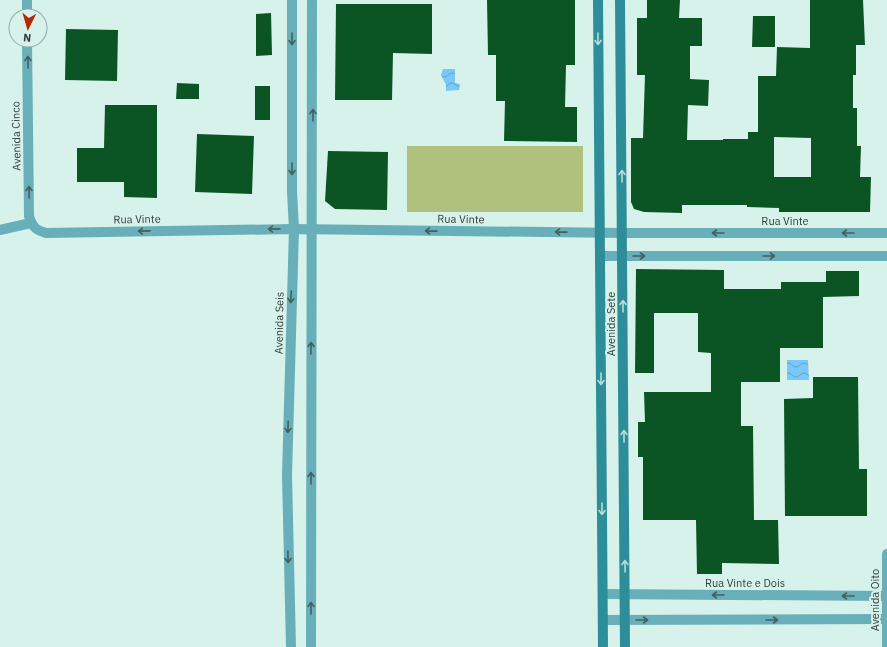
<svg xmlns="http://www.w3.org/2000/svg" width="887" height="647" viewBox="0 0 887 647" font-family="'IBM Plex Sans',sans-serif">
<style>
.green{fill:#afc17d}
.water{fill:url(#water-waves)}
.building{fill:#0b5525;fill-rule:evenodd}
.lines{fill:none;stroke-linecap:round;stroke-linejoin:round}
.street{stroke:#68afb9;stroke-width:10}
.secondary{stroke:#2d8e9a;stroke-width:10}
.oneway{stroke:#436061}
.oneway2{stroke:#b4dedb}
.labels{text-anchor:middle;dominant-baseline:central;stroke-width:4;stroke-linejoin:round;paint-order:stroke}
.street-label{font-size:11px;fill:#333e3b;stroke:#d6f2eb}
</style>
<defs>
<pattern id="water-waves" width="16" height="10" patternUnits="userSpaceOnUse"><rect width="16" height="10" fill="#79c9f8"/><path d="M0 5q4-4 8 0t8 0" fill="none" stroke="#64a5ca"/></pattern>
</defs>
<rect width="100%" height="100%" fill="#d6f2eb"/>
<rect class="green" x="407" y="146" width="176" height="66"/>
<g class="water">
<path d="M 443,69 L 455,69 L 455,83 L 460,84 L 459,90 L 446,91 L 446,85 L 441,75 Z"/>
<path d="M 787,360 L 808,360 L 809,380 L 787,380 Z"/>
</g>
<g class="building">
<path d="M 487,0 L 575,0 L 575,65 L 566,65 L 565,107 L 577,107 L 577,142 L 504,141 L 505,101 L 496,101 L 496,55 L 488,55 Z"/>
<path d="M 647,0 L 680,0 L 679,18 L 702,18 L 702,46 L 690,46 L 690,79 L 709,80 L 708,106 L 688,105 L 687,140 L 723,140 L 723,139 L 748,139 L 748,132 L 758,132 L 758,76 L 776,76 L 777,47 L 810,48 L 810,0 L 863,0 L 865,45 L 856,45 L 856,75 L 853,75 L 853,108 L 857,108 L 857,146 L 861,146 L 860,177 L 871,177 L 870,212 L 779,212 L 779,208 L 747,207 L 747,205 L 682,205 L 682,213 L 644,212 L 634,209 L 631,202 L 631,138 L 643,138 L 645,75 L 637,75 L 637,18 L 647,18 ZM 774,137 L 811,138 L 811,177 L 774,177 Z"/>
<path d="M 336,4 L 432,4 L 432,54 L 393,53 L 392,100 L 335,100 Z"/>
<path d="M 271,13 L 272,55 L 256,56 L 256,14 Z"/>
<path d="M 753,16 L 775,16 L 775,47 L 752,47 Z"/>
<path d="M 66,29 L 118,30 L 117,81 L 65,80 Z"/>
<path d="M 177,83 L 199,84 L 199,99 L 176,99 Z"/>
<rect x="255" y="86" width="15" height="34"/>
<path d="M 105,105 L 157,105 L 157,198 L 124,197 L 124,182 L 77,182 L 77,148 L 104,148 Z"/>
<path d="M 197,134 L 254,136 L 252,194 L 195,192 Z"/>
<path d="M 328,151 L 388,152 L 387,210 L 335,209 L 325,201 Z"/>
<path d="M 636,269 L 724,270 L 724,289 L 781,289 L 781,282 L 826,282 L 826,271 L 859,271 L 859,296 L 823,297 L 823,348 L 780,348 L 780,382 L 741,382 L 741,426 L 753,426 L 754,520 L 778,520 L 779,564 L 722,563 L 722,574 L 697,574 L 696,520 L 643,520 L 643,457 L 638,457 L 638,422 L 645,422 L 644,392 L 711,392 L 711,353 L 698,352 L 698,313 L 654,313 L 654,373 L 635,373 Z"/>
<path d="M 813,377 L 858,377 L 859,469 L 867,469 L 867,516 L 785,516 L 784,399 L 813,398 Z"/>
</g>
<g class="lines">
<g class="street">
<path d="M 27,0 L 27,16"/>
<path d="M 27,40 L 29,216 C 32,227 36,230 46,233 L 294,229 L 622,233 L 887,233"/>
<path d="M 0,230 L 31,223"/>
<path d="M 600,256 L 887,256"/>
<path d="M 603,594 L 887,596"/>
<path d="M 603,620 L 887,619"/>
<path d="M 291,647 L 287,475 L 294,229 L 292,192 L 292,0"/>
<path d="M 311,647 L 312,0"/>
<path d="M 887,647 L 887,554"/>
</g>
<g class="secondary">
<path d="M 598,0 L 603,647"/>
<path d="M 620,0 L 625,647"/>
</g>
</g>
<defs><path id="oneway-shaft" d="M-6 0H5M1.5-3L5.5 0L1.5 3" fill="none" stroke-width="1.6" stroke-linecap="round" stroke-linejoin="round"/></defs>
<g class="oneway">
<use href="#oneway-shaft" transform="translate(292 39) rotate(90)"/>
<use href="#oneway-shaft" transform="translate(28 62) rotate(-91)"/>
<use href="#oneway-shaft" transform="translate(313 115) rotate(-90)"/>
<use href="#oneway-shaft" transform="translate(292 169) rotate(90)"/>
<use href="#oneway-shaft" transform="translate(29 192) rotate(-91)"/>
<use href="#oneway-shaft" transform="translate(274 229) rotate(179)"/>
<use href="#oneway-shaft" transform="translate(144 231) rotate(179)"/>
<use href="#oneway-shaft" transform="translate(431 231) rotate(-179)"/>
<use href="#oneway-shaft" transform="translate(561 232) rotate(-179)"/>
<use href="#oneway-shaft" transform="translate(718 233) rotate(-180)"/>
<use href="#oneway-shaft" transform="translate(848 233) rotate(-180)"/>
<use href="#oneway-shaft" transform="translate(639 256)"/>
<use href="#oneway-shaft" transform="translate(769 256)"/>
<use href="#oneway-shaft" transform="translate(291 297) rotate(93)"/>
<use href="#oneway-shaft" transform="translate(311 348) rotate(-89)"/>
<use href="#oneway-shaft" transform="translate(288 427) rotate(92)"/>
<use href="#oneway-shaft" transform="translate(311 478) rotate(-90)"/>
<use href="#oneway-shaft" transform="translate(288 557) rotate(89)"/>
<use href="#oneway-shaft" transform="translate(718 595) rotate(-180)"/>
<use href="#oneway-shaft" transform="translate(848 596) rotate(-180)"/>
<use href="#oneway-shaft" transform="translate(311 608) rotate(-90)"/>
<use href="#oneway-shaft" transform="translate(642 620)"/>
<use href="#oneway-shaft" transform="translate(772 620)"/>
</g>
<g class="oneway2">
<use href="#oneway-shaft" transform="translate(598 39) rotate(90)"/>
<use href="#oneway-shaft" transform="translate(622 176) rotate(-90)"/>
<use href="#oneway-shaft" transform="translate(623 306) rotate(-90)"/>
<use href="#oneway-shaft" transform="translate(601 379) rotate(90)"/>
<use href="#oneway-shaft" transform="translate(624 436) rotate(-90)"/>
<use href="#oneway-shaft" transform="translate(602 509) rotate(90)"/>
<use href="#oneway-shaft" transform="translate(625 566) rotate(-91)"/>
</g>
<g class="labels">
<g class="street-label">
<text transform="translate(16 136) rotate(-91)">Avenida Cinco</text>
<text transform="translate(137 219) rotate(-1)">Rua Vinte</text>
<text transform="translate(461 219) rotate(1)">Rua Vinte</text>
<text x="785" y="221">Rua Vinte</text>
<text transform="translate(279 323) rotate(-89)">Avenida Seis</text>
<text transform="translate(611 324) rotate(-90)">Avenida Sete</text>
<text x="745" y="583">Rua Vinte e Dois</text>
<text transform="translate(875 600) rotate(-90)">Avenida Oito</text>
</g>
</g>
<g transform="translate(28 28) rotate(185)"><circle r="19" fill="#d6f2eb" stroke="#95aaa5"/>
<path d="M0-3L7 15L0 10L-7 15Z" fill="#b42a00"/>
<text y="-6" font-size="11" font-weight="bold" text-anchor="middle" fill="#333e3b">N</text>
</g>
</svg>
